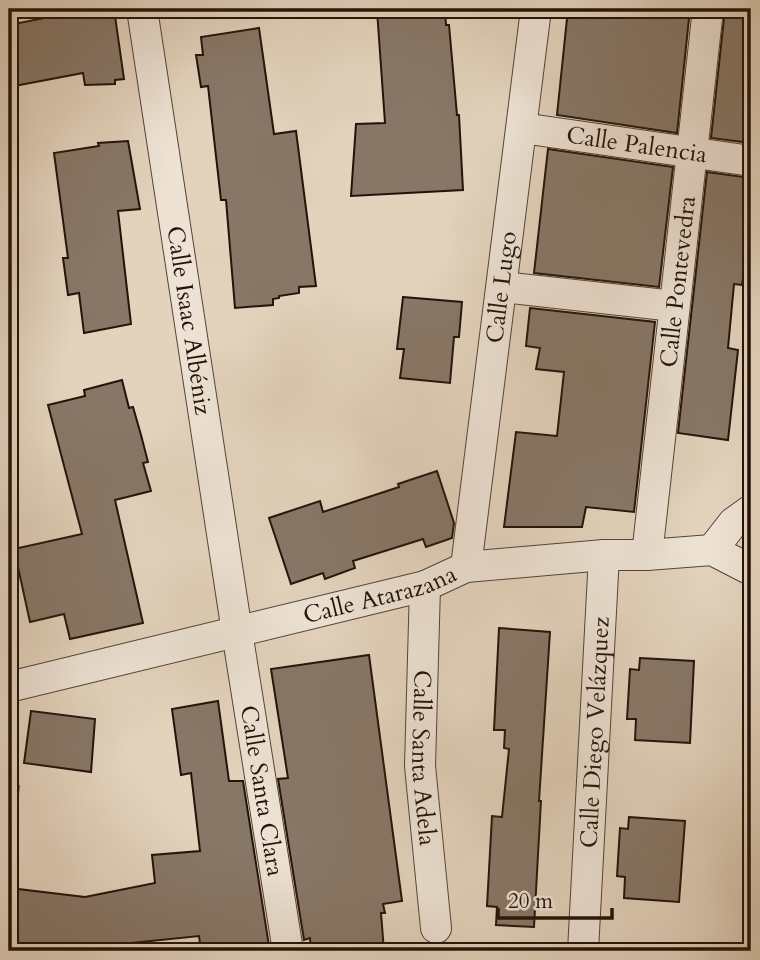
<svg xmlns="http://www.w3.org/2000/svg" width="760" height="960" viewBox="0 0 760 960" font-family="Cardo,serif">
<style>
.water{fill:#a29280;stroke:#705f51;stroke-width:2}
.building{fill:#877767;stroke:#24130a;stroke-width:2}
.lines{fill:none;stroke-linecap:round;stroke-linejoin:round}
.street-casing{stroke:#544337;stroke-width:32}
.street{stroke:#ede2d4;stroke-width:30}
.labels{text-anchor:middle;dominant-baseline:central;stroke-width:7;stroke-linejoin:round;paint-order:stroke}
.street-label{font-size:24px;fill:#24130a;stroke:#ede2d4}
</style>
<rect width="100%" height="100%" fill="#e3d3bd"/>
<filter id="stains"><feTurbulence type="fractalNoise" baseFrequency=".00286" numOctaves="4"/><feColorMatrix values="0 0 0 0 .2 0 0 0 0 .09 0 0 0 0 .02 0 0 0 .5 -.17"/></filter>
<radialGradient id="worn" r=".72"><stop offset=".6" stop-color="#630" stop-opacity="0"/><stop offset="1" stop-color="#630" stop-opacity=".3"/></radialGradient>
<g class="water">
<path d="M 19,786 L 12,846 L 9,846 L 9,787 Z"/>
<path d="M 713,944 L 713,951 L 667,951 L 667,949 Z"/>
</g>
<g class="building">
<path d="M 79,9 L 114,9 L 124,79 L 115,80 L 115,84 L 85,85 L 83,73 L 9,87 L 9,25 L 79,11 Z"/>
<path d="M 399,9 L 445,9 L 446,25 L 449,25 L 457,115 L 459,115 L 463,190 L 351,196 L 356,124 L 385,123 L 377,10 Z"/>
<path d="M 568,9 L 690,9 L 677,133 L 557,115 Z"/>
<path d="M 725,9 L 751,11 L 751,143 L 711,138 Z"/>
<path d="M 259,28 L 274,134 L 296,131 L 316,286 L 299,287 L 299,293 L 279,296 L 279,298 L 273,299 L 273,305 L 235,308 L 226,200 L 221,200 L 208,86 L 201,87 L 196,55 L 203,55 L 201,37 Z"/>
<path d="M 128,141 L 140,209 L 118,211 L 131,324 L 84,333 L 79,293 L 68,295 L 63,258 L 68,258 L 54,153 L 99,146 L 98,143 Z"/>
<path d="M 548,149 L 673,167 L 659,287 L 534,273 Z"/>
<path d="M 707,172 L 751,178 L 751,226 L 742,285 L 734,284 L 728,348 L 738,350 L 728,440 L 678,433 Z"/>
<path d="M 403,297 L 462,302 L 459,337 L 454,337 L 450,383 L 400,378 L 404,349 L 397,349 Z"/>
<path d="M 530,308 L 655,322 L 634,512 L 586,507 L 582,527 L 504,527 L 516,432 L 557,436 L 564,372 L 536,369 L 540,348 L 526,346 Z"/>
<path d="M 122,380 L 129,408 L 133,407 L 141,435 L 148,462 L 143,463 L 151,491 L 115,500 L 143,623 L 70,639 L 64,614 L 30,622 L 14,549 L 82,534 L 48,405 L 85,396 L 84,390 Z"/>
<path d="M 437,471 L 454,523 L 452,538 L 426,547 L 423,539 L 353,561 L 355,568 L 325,579 L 323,573 L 291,584 L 269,518 L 320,501 L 323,512 L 399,487 L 398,484 Z"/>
<path d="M 499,628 L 550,632 L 539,801 L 541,801 L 534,927 L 496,925 L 497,907 L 487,906 L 492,816 L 502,817 L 509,749 L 504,748 L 505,730 L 494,730 Z"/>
<path d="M 369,655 L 402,901 L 383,904 L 385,913 L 381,913 L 384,951 L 311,951 L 310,938 L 304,940 L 278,779 L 288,778 L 271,669 Z"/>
<path d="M 640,658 L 694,661 L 690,743 L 635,740 L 636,719 L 627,719 L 630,669 L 639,670 Z"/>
<path d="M 218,701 L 229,781 L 243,781 L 269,946 L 242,951 L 201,951 L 199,936 L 53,951 L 9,951 L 9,888 L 85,897 L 155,883 L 152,855 L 200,851 L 191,773 L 181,775 L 172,709 Z"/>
<path d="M 31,711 L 95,719 L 91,772 L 24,763 Z"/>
<path d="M 629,817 L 685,821 L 679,902 L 624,898 L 625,877 L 617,876 L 620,828 L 628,829 Z"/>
</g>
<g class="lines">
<g class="street-casing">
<g id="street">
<path id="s1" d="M 142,9 L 237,632 L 288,951"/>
<path id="s2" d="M 522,128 L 751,161"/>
<path d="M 502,287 L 674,306"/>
<path d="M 712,550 L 733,523 L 751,510"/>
<path id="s3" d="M 647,555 L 708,9"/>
<path id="s4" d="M 466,567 L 536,9"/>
<path id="s5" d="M 425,586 L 420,766 L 436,928"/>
<path id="s6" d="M 9,687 L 425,586 L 466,567 L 604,555 L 647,555 L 712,550 L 751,570"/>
<path id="s7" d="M 583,951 L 604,555"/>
</g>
</g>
<use href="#street" class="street"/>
</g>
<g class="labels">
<g class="street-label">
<text stroke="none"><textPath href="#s2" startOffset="116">Calle Palencia</textPath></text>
<text stroke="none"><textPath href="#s3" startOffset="275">Calle Pontevedra</textPath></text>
<text stroke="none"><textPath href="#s4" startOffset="282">Calle Lugo</textPath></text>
<text stroke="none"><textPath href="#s1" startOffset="315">Calle Isaac Albéniz</textPath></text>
<text stroke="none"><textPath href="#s6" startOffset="382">Calle Atarazana</textPath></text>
<text stroke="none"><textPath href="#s7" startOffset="219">Calle Diego Velázquez</textPath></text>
<text stroke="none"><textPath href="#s5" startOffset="172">Calle Santa Adela</textPath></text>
<text stroke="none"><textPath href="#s1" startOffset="791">Calle Santa Clara</textPath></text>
</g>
</g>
<rect width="760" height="960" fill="none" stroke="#e3d3bd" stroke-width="35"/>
<rect x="10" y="10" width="739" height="939" fill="none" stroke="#24130a" stroke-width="3.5"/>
<rect x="18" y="18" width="725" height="925" fill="none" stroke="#24130a" stroke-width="2"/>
<path d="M498 908v10h114v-10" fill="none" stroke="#24130a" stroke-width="3.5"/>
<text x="508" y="908" font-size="21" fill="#24130a" stroke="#ede2d4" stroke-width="5" paint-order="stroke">20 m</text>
<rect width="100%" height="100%" filter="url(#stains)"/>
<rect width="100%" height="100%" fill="url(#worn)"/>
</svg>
